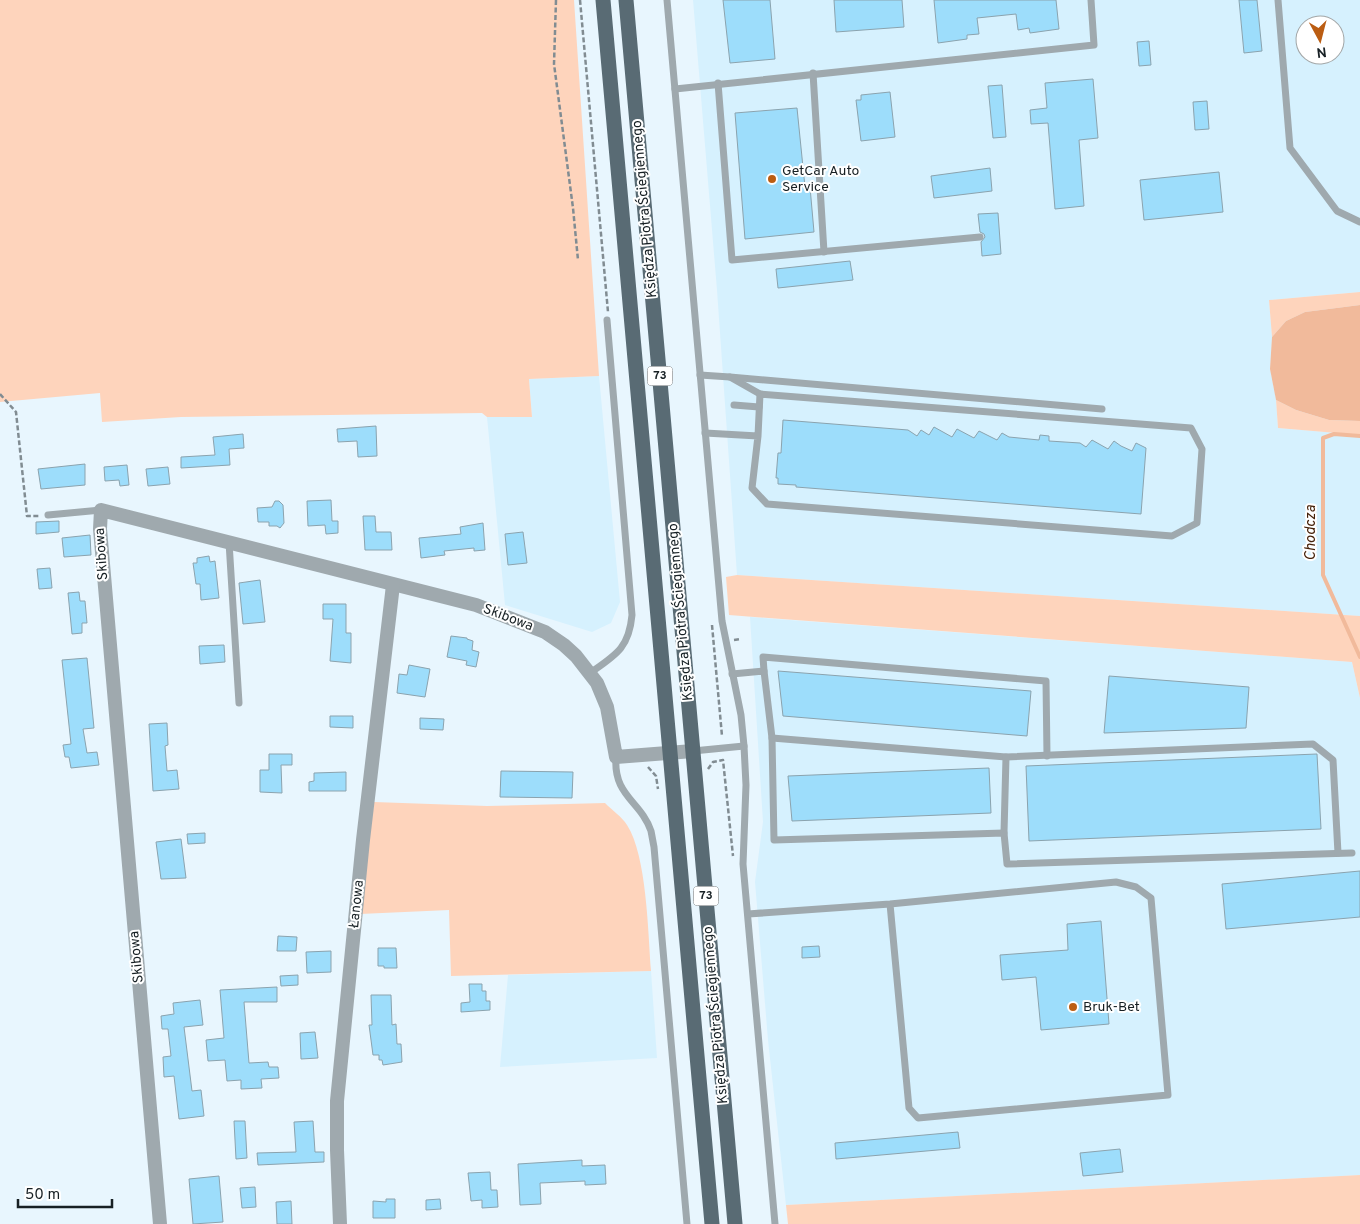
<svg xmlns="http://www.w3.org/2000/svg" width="1360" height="1224" viewBox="0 0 1360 1224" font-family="Overpass,sans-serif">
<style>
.built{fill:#d6f1fe;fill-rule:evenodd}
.green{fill:#fed4bc}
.water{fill:#f1ba9b}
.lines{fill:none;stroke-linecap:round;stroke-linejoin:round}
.stream{stroke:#f1ba9b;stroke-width:4}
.building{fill:#9dddfb;stroke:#8ba3ae}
.path{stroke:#818c92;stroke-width:2.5;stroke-dasharray:5 2.5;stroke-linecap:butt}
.lane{stroke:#9fa9ae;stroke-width:7}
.street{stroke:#9fa9ae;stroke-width:14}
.primary{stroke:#596b74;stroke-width:15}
.poi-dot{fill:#bb5d12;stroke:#fff;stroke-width:2}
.labels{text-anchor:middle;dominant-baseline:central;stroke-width:4;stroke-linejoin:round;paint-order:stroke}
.shield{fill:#fff;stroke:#5d6366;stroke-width:1}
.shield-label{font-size:12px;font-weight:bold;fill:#172024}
.poi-label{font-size:14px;fill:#172024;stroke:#fff;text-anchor:start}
.street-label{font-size:14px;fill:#172024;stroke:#fff}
.water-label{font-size:15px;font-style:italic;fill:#45220a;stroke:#fff}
</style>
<rect width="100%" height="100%" fill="#e8f6fe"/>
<g class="built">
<path d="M 693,0 L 1360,0 L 1360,292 L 1269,300 L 1272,337 L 1270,369 L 1276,400 L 1278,428 L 1360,435 L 1360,616 L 737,575 L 717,290 ZM 1305,25 L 1335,25 L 1335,55 L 1305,55 Z"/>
<path d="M 599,376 L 620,602 L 611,623 L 592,632 L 505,605 L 487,417 L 532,417 L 529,379 Z"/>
<path d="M 750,617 L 1352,662 L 1360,698 L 1360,1175 L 786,1205 L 768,1040 L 755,882 L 763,822 Z"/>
<path d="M 651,971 L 657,1058 L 500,1067 L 508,975 Z"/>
</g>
<g class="green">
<path d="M 0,0 L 574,0 L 599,376 L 529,379 L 532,417 L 487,417 L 482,413 L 181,417 L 102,422 L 100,393 L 0,402 Z"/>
<path d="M 1360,292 L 1360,305 L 1305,312 L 1286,321 L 1272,337 L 1269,300 Z"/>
<path d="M 1276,400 L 1296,410 L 1329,420 L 1360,421 L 1360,435 L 1278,428 Z"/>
<path d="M 737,575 L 1360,616 L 1360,698 L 1352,662 L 729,615 L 726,577 Z"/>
<path d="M 374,802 L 487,806 L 605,803 C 612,810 622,817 627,825 C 647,856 648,933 651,971 L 451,976 L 449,910 L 360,914 Z"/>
<path d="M 1360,1175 L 1360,1224 L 788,1224 L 786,1205 Z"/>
</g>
<path class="water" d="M 1360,305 L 1360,421 L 1329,420 L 1296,410 L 1276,400 L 1270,369 L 1272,337 L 1286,321 L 1305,312 Z"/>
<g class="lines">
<path class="stream" d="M 1360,436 L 1334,434 L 1323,438 L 1323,575 L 1360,657"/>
</g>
<g class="building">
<path d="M 723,0 L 770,0 L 775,59 L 730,63 Z"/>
<path d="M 834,0 L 902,0 L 904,27 L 836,32 Z"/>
<path d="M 934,0 L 1056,0 L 1059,29 L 1030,33 L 1029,28 L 1018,30 L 1016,14 L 977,18 L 979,34 L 967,35 L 967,39 L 938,43 Z"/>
<path d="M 1239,0 L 1257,0 L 1262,51 L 1244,53 Z"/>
<path d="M 1149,41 L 1151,65 L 1139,66 L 1137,42 Z"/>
<path d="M 1093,79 L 1098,138 L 1079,140 L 1084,206 L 1055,209 L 1048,123 L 1031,124 L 1030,110 L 1047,108 L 1045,83 Z"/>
<path d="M 1002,85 L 1006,137 L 993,138 L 988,86 Z"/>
<path d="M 890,92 L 895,137 L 861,141 L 856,100 L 861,100 L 861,95 Z"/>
<path d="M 1207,101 L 1209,129 L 1195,130 L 1193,102 Z"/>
<path d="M 797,108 L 805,187 L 810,187 L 814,232 L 745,239 L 735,113 Z"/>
<path d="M 990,168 L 992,191 L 934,198 L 931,176 Z"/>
<path d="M 1219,172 L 1223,212 L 1144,220 L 1140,180 Z"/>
<path d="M 998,213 L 1001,254 L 982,256 L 981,242 L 985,237 L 984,234 L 980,232 L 978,214 Z"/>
<path d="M 850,261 L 853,280 L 778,288 L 776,269 Z"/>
<path d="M 783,420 L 908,430 L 917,436 L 921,430 L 929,435 L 934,427 L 952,437 L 957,429 L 974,438 L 979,431 L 997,440 L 1002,433 L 1009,437 L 1039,440 L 1040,435 L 1049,436 L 1049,441 L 1080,443 L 1086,447 L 1092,440 L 1108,449 L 1114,441 L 1121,446 L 1132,451 L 1136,443 L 1146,448 L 1141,514 L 796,487 L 796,485 L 778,484 L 778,478 L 776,478 L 778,453 L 781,453 Z"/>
<path d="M 376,426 L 377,456 L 358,457 L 357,441 L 338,442 L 337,429 Z"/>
<path d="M 243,434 L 244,448 L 229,449 L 230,465 L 181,468 L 181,457 L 215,455 L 213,437 Z"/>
<path d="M 85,464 L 85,485 L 41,489 L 38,469 Z"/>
<path d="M 127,465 L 129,485 L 120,486 L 119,480 L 105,481 L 104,467 Z"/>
<path d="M 168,467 L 170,484 L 148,486 L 146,469 Z"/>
<path d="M 331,500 L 332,521 L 338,521 L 338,533 L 326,534 L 325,525 L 308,526 L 307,501 Z"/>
<path d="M 275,501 L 279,501 L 283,505 L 284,523 L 280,528 L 277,526 L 269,526 L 269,522 L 258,522 L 257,508 L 272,507 Z"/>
<path d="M 363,516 L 375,516 L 376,532 L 391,532 L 392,550 L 365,550 Z"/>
<path d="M 59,521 L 59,532 L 36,534 L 36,522 Z"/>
<path d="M 483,523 L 485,550 L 474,551 L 474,548 L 444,551 L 445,555 L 421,558 L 419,538 L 461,534 L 460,527 Z"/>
<path d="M 523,532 L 527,563 L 508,565 L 505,534 Z"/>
<path d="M 90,535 L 91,555 L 64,557 L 62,538 Z"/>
<path d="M 209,556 L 210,562 L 215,561 L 219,598 L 201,600 L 200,584 L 196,584 L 193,563 L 197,563 L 197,558 Z"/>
<path d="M 50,568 L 52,588 L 39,589 L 37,569 Z"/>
<path d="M 260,580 L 265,622 L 243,624 L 239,583 Z"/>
<path d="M 79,592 L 80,601 L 85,601 L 87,623 L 82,623 L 82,633 L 72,634 L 68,593 Z"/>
<path d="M 323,604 L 346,604 L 346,633 L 351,633 L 351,663 L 330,661 L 333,619 L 323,619 Z"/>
<path d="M 451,636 L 467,638 L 467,639 L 473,641 L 472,650 L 479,652 L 476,667 L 466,665 L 467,661 L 447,657 Z"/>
<path d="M 224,645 L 225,662 L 200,664 L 199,646 Z"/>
<path d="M 87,658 L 94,728 L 83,729 L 87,753 L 97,752 L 99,765 L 71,768 L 69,757 L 65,757 L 63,745 L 71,744 L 62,660 Z"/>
<path d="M 409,665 L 430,669 L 425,697 L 397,693 L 399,674 L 407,675 Z"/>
<path d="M 778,671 L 1031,691 L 1027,736 L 783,716 Z"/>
<path d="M 1109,676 L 1249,687 L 1246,728 L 1104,733 Z"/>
<path d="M 330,716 L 353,716 L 353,728 L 330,727 Z"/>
<path d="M 420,718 L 444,719 L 443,730 L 420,729 Z"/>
<path d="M 167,723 L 168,745 L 165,746 L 167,771 L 177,770 L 179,789 L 153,791 L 149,724 Z"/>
<path d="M 269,754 L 292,754 L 292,765 L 281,765 L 282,793 L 260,792 L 260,770 L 269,770 Z"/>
<path d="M 1317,754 L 1321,829 L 1029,841 L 1026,766 Z"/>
<path d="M 989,768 L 991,813 L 792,821 L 788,776 Z"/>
<path d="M 501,771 L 573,772 L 572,798 L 500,797 Z"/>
<path d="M 346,772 L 346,791 L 309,791 L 309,782 L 314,781 L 314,773 Z"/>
<path d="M 205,833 L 205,843 L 188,844 L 187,834 Z"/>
<path d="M 181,839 L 186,878 L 161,879 L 156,842 Z"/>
<path d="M 1360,871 L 1360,917 L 1226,929 L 1222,884 Z"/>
<path d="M 1101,921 L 1109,1024 L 1041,1030 L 1036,977 L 1002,980 L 1000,955 L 1068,950 L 1067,924 Z"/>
<path d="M 278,936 L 297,937 L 296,951 L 277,951 Z"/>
<path d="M 819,946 L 820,957 L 802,958 L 802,947 Z"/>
<path d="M 378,948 L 396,948 L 397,968 L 384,968 L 384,966 L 378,966 Z"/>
<path d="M 331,951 L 331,972 L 307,973 L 306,952 Z"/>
<path d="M 298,975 L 298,985 L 281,986 L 280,976 Z"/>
<path d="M 469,984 L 482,984 L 482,991 L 486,991 L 486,1001 L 490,1001 L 490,1010 L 461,1012 L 461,1003 L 470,1002 Z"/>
<path d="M 277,987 L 277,1002 L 244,1002 L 249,1063 L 268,1062 L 269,1067 L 278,1067 L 279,1078 L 261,1079 L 262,1088 L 241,1089 L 241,1080 L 227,1081 L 225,1060 L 208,1061 L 206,1040 L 224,1038 L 220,990 Z"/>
<path d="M 371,995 L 391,995 L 392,1025 L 396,1024 L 397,1044 L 401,1044 L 402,1062 L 383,1065 L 382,1060 L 379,1060 L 379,1055 L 373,1055 L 369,1025 L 372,1025 Z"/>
<path d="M 200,1000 L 203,1025 L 184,1027 L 192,1091 L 201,1090 L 204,1116 L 179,1119 L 174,1076 L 164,1077 L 163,1057 L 171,1056 L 168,1029 L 162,1029 L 161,1016 L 174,1014 L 173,1003 Z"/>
<path d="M 315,1032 L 318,1058 L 301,1059 L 300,1033 Z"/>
<path d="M 234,1121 L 245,1121 L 247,1158 L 236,1159 Z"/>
<path d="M 313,1121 L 315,1152 L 324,1152 L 324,1162 L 258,1165 L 257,1153 L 296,1152 L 294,1122 Z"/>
<path d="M 958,1132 L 960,1148 L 836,1159 L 835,1143 Z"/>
<path d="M 1120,1149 L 1123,1172 L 1083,1176 L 1080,1153 Z"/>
<path d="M 582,1160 L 582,1166 L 605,1165 L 606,1184 L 585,1185 L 585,1181 L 540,1183 L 541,1204 L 520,1205 L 518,1164 Z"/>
<path d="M 490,1172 L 491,1190 L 497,1190 L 498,1207 L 482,1208 L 482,1200 L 471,1201 L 468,1173 Z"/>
<path d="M 219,1176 L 223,1222 L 193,1224 L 189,1179 Z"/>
<path d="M 255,1187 L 256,1207 L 242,1208 L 240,1188 Z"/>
<path d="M 386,1199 L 395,1199 L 395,1218 L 373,1218 L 373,1201 L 386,1202 Z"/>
<path d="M 440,1199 L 441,1209 L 426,1210 L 426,1200 Z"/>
<path d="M 291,1201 L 292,1224 L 277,1224 L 276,1202 Z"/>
</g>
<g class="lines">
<g class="path">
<path d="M 556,0 L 554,64 L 573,208 L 578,260"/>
<path d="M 580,0 L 608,312"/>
<path d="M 0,394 L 16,412 L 27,516 L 40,516"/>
<path d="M 712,625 L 722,736"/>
<path d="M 734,640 L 741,639"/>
<path d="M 648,767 L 656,776 L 658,789"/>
<path d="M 708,769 L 713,762 L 723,760 L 733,856"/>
</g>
<g class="lane">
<path d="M 667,0 L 722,621 L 741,715 L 744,746 L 746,785 L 743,864 L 775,1224"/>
<path d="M 1278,0 L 1290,148 L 1337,211 L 1360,222"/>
<path d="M 813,73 L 824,252"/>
<path d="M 718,83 L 732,260 L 980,237"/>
<path d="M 675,89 L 1094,45 L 1091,0"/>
<path d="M 700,375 L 730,377 L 760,394"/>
<path d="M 730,377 L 1102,409"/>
<path d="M 734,405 L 759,407"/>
<path d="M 705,433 L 758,436 L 752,488 L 767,504 L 1172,536 L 1197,523 L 1202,449 L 1191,428 L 760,394 L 758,436"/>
<path d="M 48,515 L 101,510"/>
<path d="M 229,542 L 239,703"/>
<path d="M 764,671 L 763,657 L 1046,681 L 1047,756"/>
<path d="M 590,673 C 616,655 629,648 632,615 L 607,320"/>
<path d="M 732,674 L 764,671 L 772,738 L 774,840 L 1004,833 L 1007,864 L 1352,853"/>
<path d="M 772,738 L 1006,757 L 1313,744 L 1333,760 L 1338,853"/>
<path d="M 693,751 L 744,746"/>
<path d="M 616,757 C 613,796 641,801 651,831 C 652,836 653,842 654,847 L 687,1224"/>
<path d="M 1004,833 L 1006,757"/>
<path d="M 748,914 L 890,904 L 1116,882 L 1136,887 L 1151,898 L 1168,1095 L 918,1118 L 909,1108 L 890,904"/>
</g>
<g class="street">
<path d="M 160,1224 L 100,529 L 101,510 L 476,605 L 545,632 L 564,645 L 576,656 L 597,683 L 607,707 L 616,757 L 693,751"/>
<path d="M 340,1224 L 337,1150 L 337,1101 L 363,840 L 393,585"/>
</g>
<g class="primary">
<path d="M 603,0 L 712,1224"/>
<path d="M 626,0 L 735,1224"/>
</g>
</g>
<g class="poi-dot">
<circle cx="772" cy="179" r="5"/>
<circle cx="1073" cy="1007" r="5"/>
</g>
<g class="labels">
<g class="shield">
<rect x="647.5" y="366.5" width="25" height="19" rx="4"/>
<rect x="693.5" y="886.5" width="25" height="19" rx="4"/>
</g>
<g class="shield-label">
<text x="660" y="376">73</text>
<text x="706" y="896">73</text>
</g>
<g class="poi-label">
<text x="782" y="171">GetCar Auto<tspan x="782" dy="16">Service</tspan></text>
<text x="1083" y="1007">Bruk-Bet</text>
</g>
<g class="street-label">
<text transform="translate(645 209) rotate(-95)">Księdza Piotra Ściegiennego</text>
<text transform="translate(102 554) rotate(-94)">Skibowa</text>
<text transform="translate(681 612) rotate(-95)">Księdza Piotra Ściegiennego</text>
<text transform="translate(508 618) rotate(21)">Skibowa</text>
<text transform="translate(357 904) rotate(-84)">Łanowa</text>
<text transform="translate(137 957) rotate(-95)">Skibowa</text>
<text transform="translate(716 1015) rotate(-95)">Księdza Piotra Ściegiennego</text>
</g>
<g class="water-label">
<text transform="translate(1311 533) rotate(-90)">Chodcza</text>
</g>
</g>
<g transform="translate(1320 40) rotate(173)"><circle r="24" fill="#ffffff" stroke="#a2a6a7"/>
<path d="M0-4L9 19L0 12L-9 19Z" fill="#bb5d12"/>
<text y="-8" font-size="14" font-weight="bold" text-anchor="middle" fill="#172024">N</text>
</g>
<path d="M18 1199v8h94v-8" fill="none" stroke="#172024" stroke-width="2.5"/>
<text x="25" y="1199" font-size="15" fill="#172024" stroke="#ffffff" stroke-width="4" paint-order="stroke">50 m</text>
</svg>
